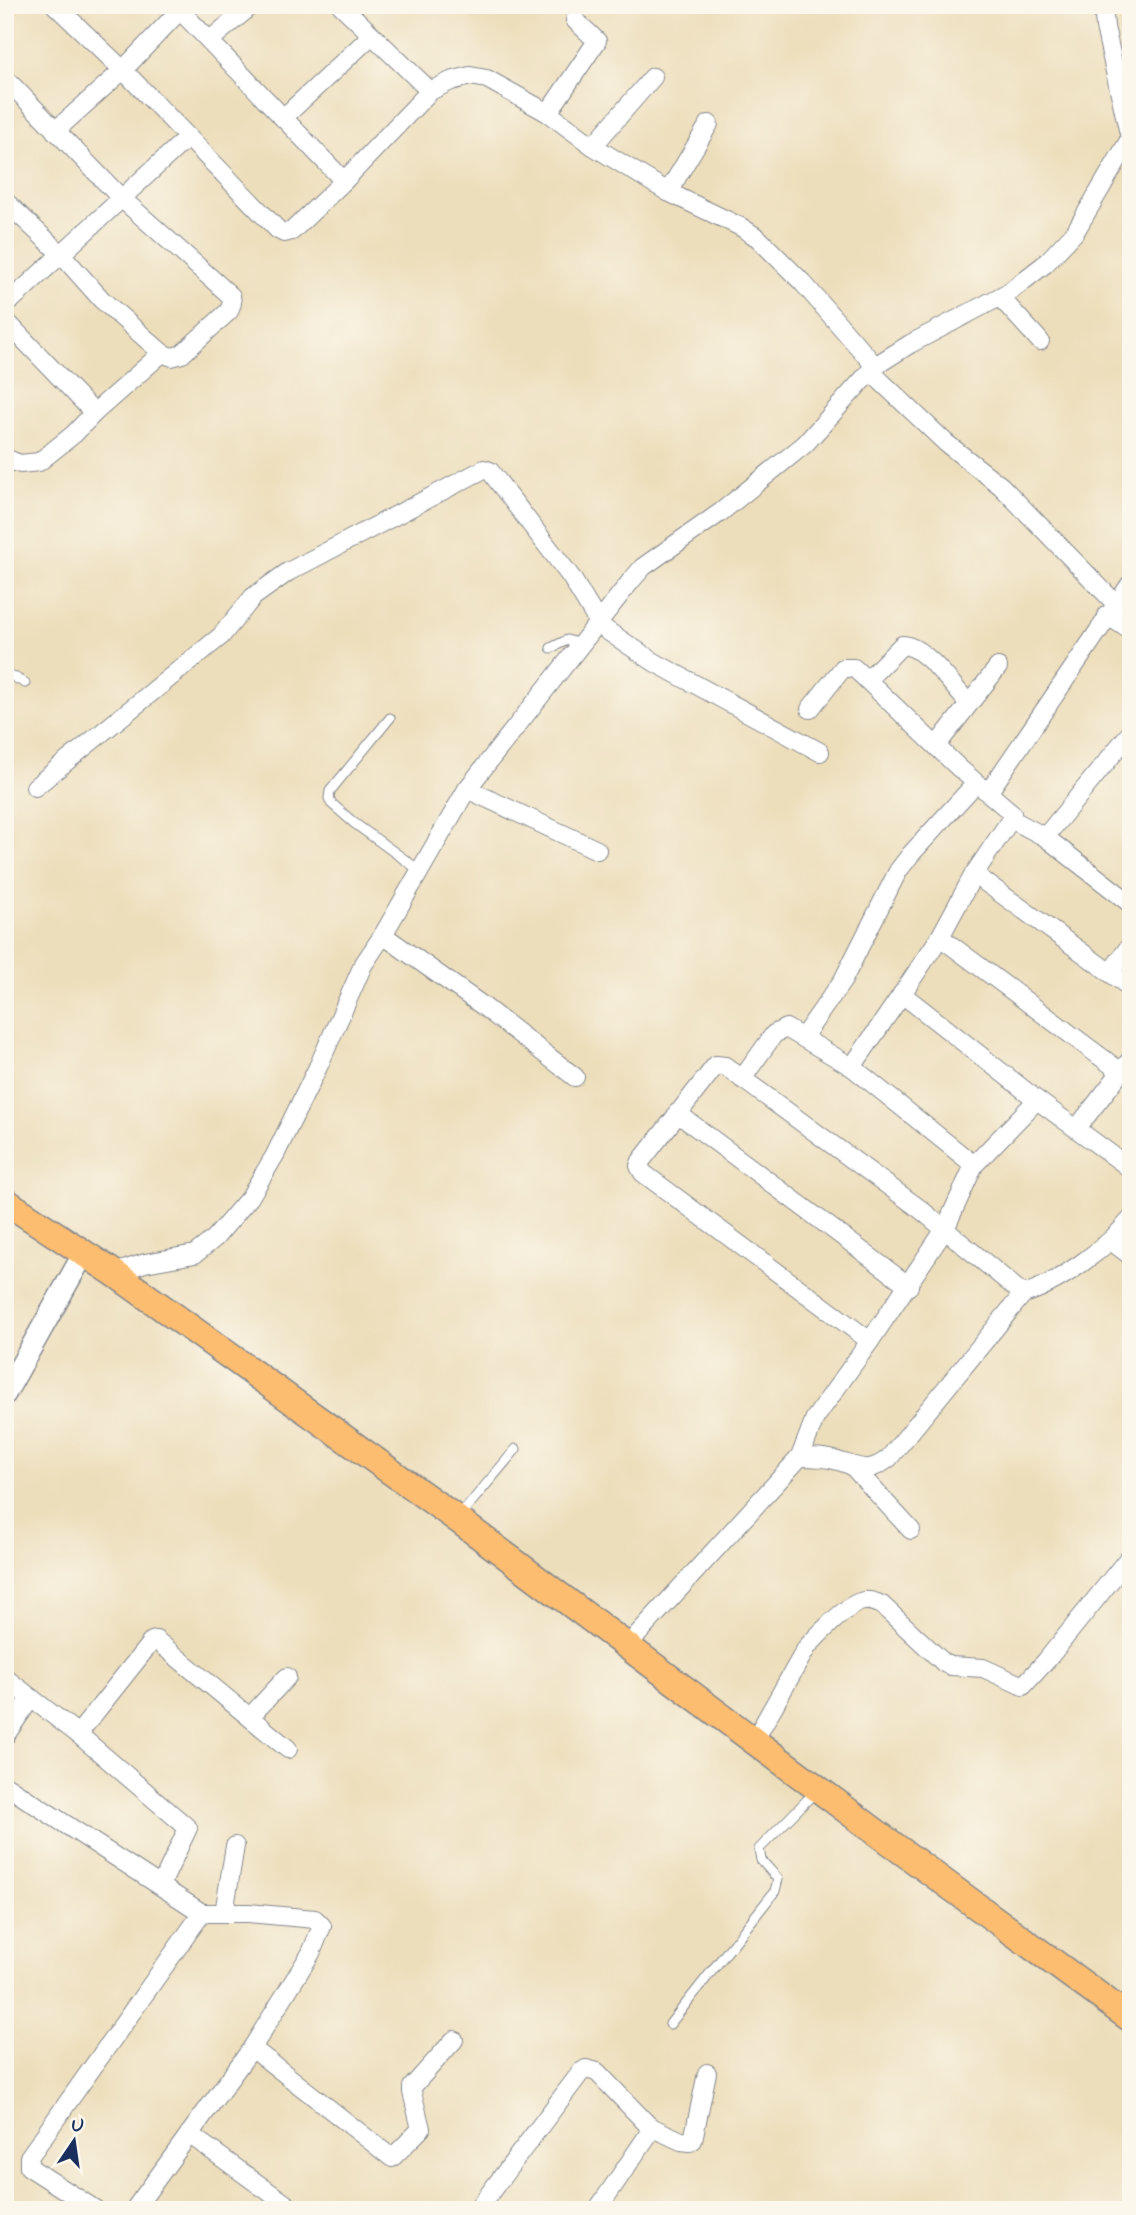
<svg xmlns="http://www.w3.org/2000/svg" width="1136" height="2215" viewBox="0 0 1136 2215" font-family="Mynerve,sans-serif">
<style>
.lines{fill:none;stroke-linecap:round;stroke-linejoin:round}
.service-casing{stroke:#84868c;stroke-width:11}
.minor-casing{stroke:#84868c;stroke-width:20}
.tertiary-casing{stroke:#84868c;stroke-width:24}
.primary-casing{stroke:#84868c;stroke-width:29}
.service{stroke:#fff;stroke-width:9}
.minor{stroke:#fff;stroke-width:18}
.tertiary{stroke:#fff;stroke-width:21}
.primary{stroke:#fcbd6f;stroke-width:26}
</style>
<rect width="100%" height="100%" fill="#fbf7ec"/>
<filter id="ink" filterUnits="userSpaceOnUse"><feTurbulence type="fractalNoise" baseFrequency=".0143" numOctaves="2"/><feDisplacementMap in="SourceGraphic" scale="14" xChannelSelector="R" yChannelSelector="G"/><feConvolveMatrix kernelMatrix="1 2 1 2 8 2 1 2 1" color-interpolation-filters="sRGB"/></filter>
<filter id="wash" filterUnits="userSpaceOnUse"><feTurbulence type="fractalNoise" baseFrequency=".00686" numOctaves="4" result="noise"/><feDisplacementMap in="SourceGraphic" scale="28" xChannelSelector="R" yChannelSelector="G"/><feGaussianBlur stdDeviation="1.57" result="paint"/><feColorMatrix in="noise" values="0 0 0 0 0 0 0 0 0 0 0 0 0 0 0 0 0 1.4 0 .05"/><feComposite in="paint" operator="in"/></filter>
<g filter="url(#wash)">
<rect width="100%" height="100%" fill="#eddebb"/>
</g>
<g filter="url(#ink)">
<g class="lines">
<g class="service-casing">
<g id="service">
<path d="M 551,648 L 567,640 L 581,644"/>
<path d="M 5,672 L 25,683"/>
<path d="M 390,718 L 330,791 L 329,798 L 331,803 L 354,823 L 419,870"/>
<path d="M 458,1518 L 516,1449"/>
<path d="M 670,2024 L 775,1891 L 778,1879 L 761,1860 L 759,1849 L 817,1790"/>
</g>
</g>
<g class="minor-casing">
<g id="minor">
<path d="M 55,5 L 123,70 L 278,230 L 284,233 L 292,231 L 344,181 L 430,91 L 341,5"/>
<path d="M 175,5 L 344,181"/>
<path d="M 1103,5 L 1105,27 L 1130,138"/>
<path d="M 210,40 L 252,5"/>
<path d="M 5,78 L 120,197 L 231,296 L 232,303 L 229,311 L 182,354 L 172,357 L 162,353 L 102,300 L 61,254 L 5,201"/>
<path d="M 430,91 L 451,81 L 470,76 L 487,79 L 548,113 L 593,146 L 668,192 L 741,227 L 758,238 L 803,283 L 875,366"/>
<path d="M 548,113 L 597,41 L 575,20"/>
<path d="M 283,118 L 371,36"/>
<path d="M 55,131 L 123,70 L 180,10"/>
<path d="M 593,146 L 653,77"/>
<path d="M 668,192 L 709,124"/>
<path d="M 1000,297 L 1040,341"/>
<path d="M 5,306 L 187,138"/>
<path d="M 5,320 L 94,413"/>
<path d="M 870,371 L 946,443 L 1001,486 L 1116,604"/>
<path d="M 5,458 L 20,464 L 39,462 L 74,434 L 94,413 L 162,353"/>
<path d="M 1107,615 L 1131,631"/>
<path d="M 867,680 L 959,768 L 1012,813 L 1011,819 L 1045,837 L 1131,904"/>
<path d="M 810,709 L 843,668 L 854,668 L 867,680 L 902,645 C 924,645 954,687 968,703"/>
<path d="M 937,745 L 998,667"/>
<path d="M 35,787 L 221,636 L 253,597 L 288,572 L 484,469 L 490,471 L 571,577 L 598,622 L 606,630 L 654,662 L 820,752"/>
<path d="M 467,789 L 597,850"/>
<path d="M 988,793 L 1131,583"/>
<path d="M 1011,819 L 974,874 L 940,937 L 902,994 L 1037,1100 L 1131,1169"/>
<path d="M 1045,837 L 1131,732"/>
<path d="M 974,874 L 1131,988"/>
<path d="M 383,935 L 483,1006 L 575,1077"/>
<path d="M 940,937 L 1121,1072"/>
<path d="M 1110,973 L 1131,944"/>
<path d="M 803,1037 L 843,980 L 898,871 L 911,854 L 976,783"/>
<path d="M 852,1067 L 974,1165 L 945,1229 L 870,1341"/>
<path d="M 742,1079 L 774,1034 L 786,1028 L 852,1067 L 902,994"/>
<path d="M 677,1113 L 909,1286"/>
<path d="M 1077,1128 L 1131,1059"/>
<path d="M 974,1165 L 1037,1100"/>
<path d="M 1111,1241 L 1131,1256"/>
<path d="M 114,1273 L 145,1263 L 195,1254 L 215,1238 L 250,1197 L 275,1155 L 318,1067 L 363,965 L 383,935 L 467,789 L 630,582 L 643,567 L 721,512 L 805,444 L 875,366 L 910,344 L 1009,292 L 1045,264 L 1075,232 L 1131,137"/>
<path d="M 800,1457 C 813,1457 826,1457 838,1461 C 861,1468 869,1474 889,1458 L 1023,1294 C 1057,1285 1109,1246 1131,1219"/>
<path d="M 853,1467 L 911,1530"/>
<path d="M 627,1646 L 800,1457 L 815,1418 L 870,1341 L 643,1173 L 639,1166 L 641,1161 L 716,1065 L 725,1066 L 920,1209 L 1023,1294"/>
<path d="M 5,1678 L 78,1734 L 188,1828 L 161,1885"/>
<path d="M 250,1717 L 287,1677"/>
<path d="M 78,1734 L 152,1641 L 156,1640 L 288,1749"/>
<path d="M 5,1736 L 31,1698"/>
<path d="M 754,1741 L 807,1647 C 817,1636 846,1606 860,1602 C 868,1599 875,1602 882,1605 L 944,1663 L 951,1666 L 983,1668 L 1023,1686 L 1046,1661 L 1131,1555"/>
<path d="M 5,1785 L 202,1913 L 248,1913 L 315,1919 L 322,1926 L 311,1953 L 252,2048 L 134,2210"/>
<path d="M 224,1913 L 235,1846"/>
<path d="M 252,2048 L 392,2158 L 421,2129 L 412,2092 L 412,2087 L 454,2040"/>
<path d="M 649,2126 L 681,2141 L 690,2142 L 693,2140 L 707,2073"/>
<path d="M 189,2134 L 294,2210"/>
<path d="M 96,2210 L 29,2167 L 29,2157 L 202,1913"/>
<path d="M 477,2210 L 581,2072 L 586,2069 L 597,2072 L 649,2126 L 648,2135 L 597,2210"/>
</g>
</g>
<g class="tertiary-casing">
<path id="tertiary" d="M 5,1394 L 83,1255"/>
</g>
<g class="primary-casing">
<path id="primary" d="M 5,1201 L 114,1273 L 457,1519 L 892,1844 L 1131,2019"/>
</g>
<use href="#service" class="service"/>
<use href="#minor" class="minor"/>
<use href="#tertiary" class="tertiary"/>
<use href="#primary" class="primary"/>
</g>
</g>
<rect width="1136" height="2215" fill="none" stroke="#fbf7ec" stroke-width="28"/>
<g transform="translate(74 2141) rotate(13)" stroke="#fbf7ec" stroke-width="5" paint-order="stroke">
<path d="M0-5L12 26L0 18L-12 26Z" fill="#1b2f5e"/>
<text y="-10" font-size="19" font-weight="bold" text-anchor="middle" fill="#1b2f5e">U</text>
</g>
</svg>
